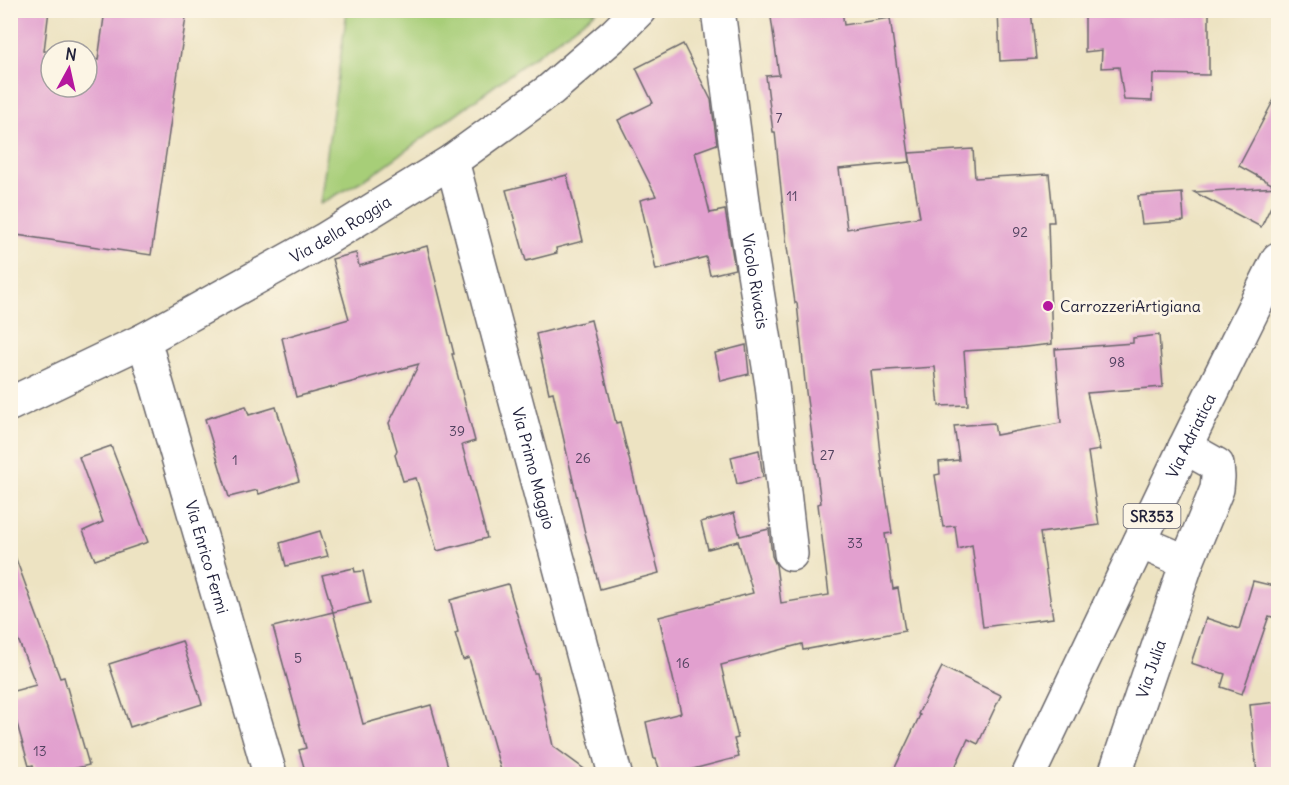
<svg xmlns="http://www.w3.org/2000/svg" width="1289" height="785" viewBox="0 0 1289 785" font-family="Delius,sans-serif">
<style>
.green{fill:#a7ce78;stroke:#64785a;stroke-width:1.5}
.building{fill:#e2a0cf}
.lines{fill:none;stroke-linecap:round;stroke-linejoin:round}
.street-casing{stroke:#69666a;stroke-width:36}
.secondary-casing{stroke:#69666a;stroke-width:36}
.primary-casing{stroke:#69666a;stroke-width:36}
.street{stroke:#fff;stroke-width:33}
.secondary{stroke:#fff;stroke-width:33}
.primary{stroke:#fff;stroke-width:33}
.poi-dot{fill:#b5179e;stroke:#fcf5e5;stroke-width:2}
.labels{text-anchor:middle;dominant-baseline:central;stroke-width:6;stroke-linejoin:round;paint-order:stroke}
.number-label{font-size:14px;fill:#524260}
.shield{fill:#fcf5e5;stroke:#63616e;stroke-width:1.5}
.shield-label{font-size:15px;font-weight:bold;fill:#22223b}
.street-label{font-size:16px;fill:#22223b;stroke:#fcf5e5}
.poi-label{font-size:16px;fill:#22223b;stroke:#fcf5e5;text-anchor:start}
</style>
<rect width="100%" height="100%" fill="#fcf5e5"/>
<filter id="ink" filterUnits="userSpaceOnUse"><feTurbulence type="fractalNoise" baseFrequency=".0167" numOctaves="2"/><feDisplacementMap in="SourceGraphic" scale="12" xChannelSelector="R" yChannelSelector="G"/><feConvolveMatrix kernelMatrix="1 2 1 2 8 2 1 2 1" color-interpolation-filters="sRGB"/></filter>
<filter id="wash" filterUnits="userSpaceOnUse"><feTurbulence type="fractalNoise" baseFrequency=".008" numOctaves="4" result="noise"/><feDisplacementMap in="SourceGraphic" scale="24" xChannelSelector="R" yChannelSelector="G"/><feGaussianBlur stdDeviation="1.35" result="paint"/><feColorMatrix in="noise" values="0 0 0 0 0 0 0 0 0 0 0 0 0 0 0 0 0 1.4 0 .05"/><feComposite in="paint" operator="in"/></filter>
<g filter="url(#wash)">
<rect width="100%" height="100%" fill="#ede3c2"/>
<path class="green" d="M 347,11 L 347,10 L 597,11 L 372,175 L 320,204 Z"/>
<g id="blocks">
<g class="building">
<path d="M 10,10 L 49,10 L 44,51 L 51,52 L 51,87 L 87,87 L 87,58 L 98,60 L 105,10 L 187,10 L 151,255 L 10,234 Z"/>
<path d="M 770,10 L 842,10 L 844,25 L 890,18 L 910,162 L 839,169 L 847,229 L 920,217 L 909,153 L 973,149 L 975,178 L 1049,174 L 1054,222 L 1048,222 L 1052,344 L 1016,348 L 964,351 L 968,405 L 939,406 L 935,367 L 871,371 L 881,462 L 892,533 L 885,534 L 893,589 L 898,588 L 905,631 L 803,650 L 802,644 L 721,665 L 738,738 L 734,739 L 739,757 L 674,774 L 661,774 L 656,759 L 654,759 L 646,722 L 681,713 L 659,617 L 753,593 L 738,541 L 708,549 L 701,522 L 734,513 L 740,536 L 769,529 L 772,556 L 776,565 L 781,603 L 829,595 L 818,504 L 821,503 L 806,392 L 797,303 L 795,303 L 787,247 L 775,132 L 773,132 L 766,76 L 779,75 Z"/>
<path d="M 998,10 L 1031,10 L 1036,59 L 1000,61 Z"/>
<path d="M 1085,10 L 1209,10 L 1209,75 L 1153,74 L 1152,101 L 1124,100 L 1119,67 L 1101,68 L 1102,50 L 1085,52 Z"/>
<path d="M 683,44 L 711,100 L 717,144 L 695,152 L 710,213 L 725,210 L 735,269 L 710,275 L 706,257 L 656,270 L 640,200 L 656,196 L 618,120 L 653,103 L 636,68 Z"/>
<path d="M 1278,92 L 1278,192 L 1261,227 L 1194,192 L 1277,187 L 1239,166 Z"/>
<path d="M 567,175 L 583,241 L 556,248 L 557,253 L 526,261 L 506,190 Z"/>
<path d="M 1182,193 L 1184,221 L 1142,224 L 1138,196 Z"/>
<path d="M 427,246 L 454,354 L 452,354 L 475,441 L 462,445 L 487,538 L 437,551 L 416,478 L 403,481 L 395,455 L 397,450 L 389,423 L 419,364 L 296,397 L 282,338 L 349,319 L 332,259 L 356,253 L 359,266 Z"/>
<path d="M 591,320 L 616,423 L 620,422 L 643,515 L 644,515 L 659,573 L 600,589 L 584,529 L 553,392 L 549,393 L 536,334 Z"/>
<path d="M 1159,335 L 1163,387 L 1087,393 L 1100,450 L 1088,452 L 1099,525 L 1040,533 L 1053,618 L 983,627 L 972,545 L 958,549 L 955,526 L 943,527 L 935,475 L 940,474 L 939,462 L 959,460 L 954,426 L 994,423 L 996,435 L 1061,423 L 1055,349 L 1133,343 L 1133,338 Z"/>
<path d="M 746,345 L 749,374 L 721,381 L 715,353 Z"/>
<path d="M 246,406 L 249,415 L 276,407 L 299,481 L 259,494 L 257,490 L 229,497 L 205,419 Z"/>
<path d="M 111,446 L 148,542 L 95,560 L 83,531 L 103,522 L 79,457 Z"/>
<path d="M 759,450 L 763,477 L 737,484 L 731,457 Z"/>
<path d="M 320,531 L 328,556 L 286,566 L 280,543 Z"/>
<path d="M 13,551 L 60,678 L 64,677 L 89,765 L 52,774 L 35,774 L 33,765 L 29,766 L 10,699 L 10,692 L 36,685 L 10,619 L 10,552 Z"/>
<path d="M 354,568 L 355,572 L 363,571 L 370,603 L 333,612 L 322,575 Z"/>
<path d="M 1253,581 L 1278,587 L 1278,619 L 1269,616 L 1242,694 L 1221,687 L 1225,674 L 1191,663 L 1206,618 L 1239,629 Z"/>
<path d="M 508,584 L 534,673 L 537,673 L 553,746 L 591,774 L 502,774 L 469,658 L 463,660 L 455,633 L 458,632 L 450,600 Z"/>
<path d="M 333,612 L 363,724 L 431,705 L 450,774 L 306,774 L 299,750 L 306,748 L 273,627 Z"/>
<path d="M 182,641 L 202,704 L 130,727 L 109,664 Z"/>
<path d="M 942,667 L 1001,695 L 978,744 L 968,739 L 952,774 L 892,774 L 920,715 L 918,714 Z"/>
<path d="M 1278,702 L 1278,774 L 1257,774 L 1250,705 Z"/>
</g>
</g>
</g>
<g filter="url(#ink)">
<use href="#blocks" fill-opacity="0" stroke="#69666a" stroke-width="1.5"/>
<g class="lines">
<g class="street-casing">
<g id="street">
<path id="s1" d="M 718,10 L 745,216 L 772,385 L 791,554"/>
<path id="s2" d="M 452,161 L 615,774"/>
<path id="s3" d="M 144,340 L 270,774"/>
<path d="M 1140,542 L 1187,562"/>
<path id="s4" d="M 1115,774 L 1187,562 L 1217,489 L 1218,477 L 1217,465 L 1185,447"/>
</g>
</g>
<g class="secondary-casing">
<g id="secondary">
<path id="s5" d="M 10,404 L 144,340 L 324,240 L 452,161 L 550,90 L 615,34 L 639,10"/>
</g>
</g>
<g class="primary-casing">
<g id="primary">
<path id="s6" d="M 1029,774 L 1185,447 L 1278,259"/>
</g>
</g>
<use href="#street" class="street"/>
<use href="#secondary" class="secondary"/>
<use href="#primary" class="primary"/>
</g>
</g>
<circle class="poi-dot" cx="1048" cy="306" r="6"/>
<g class="labels">
<g class="number-label">
<text x="779" y="118">7</text>
<text x="792" y="196">11</text>
<text x="1020" y="232">92</text>
<text x="1117" y="362">98</text>
<text x="457" y="431">39</text>
<text x="827" y="455">27</text>
<text x="583" y="458">26</text>
<text x="235" y="460">1</text>
<text x="855" y="543">33</text>
<text x="298" y="658">5</text>
<text x="683" y="663">16</text>
<text x="40" y="751">13</text>
</g>
<rect class="shield" x="1123.5" y="504" width="57" height="24" rx="4.5"/>
<g class="shield-label">
<text x="1152" y="516">SR353</text>
</g>
<g class="street-label">
<text stroke="none"><textPath href="#s5" startOffset="374">Via della Roggia</textPath></text>
<text stroke="none"><textPath href="#s1" startOffset="274">Vicolo Rivacis</textPath></text>
<text stroke="none"><textPath href="#s6" startOffset="375">Via Adriatica</textPath></text>
<text stroke="none"><textPath href="#s2" startOffset="318">Via Primo Maggio</textPath></text>
<text stroke="none"><textPath href="#s3" startOffset="226">Via Enrico Fermi</textPath></text>
<text stroke="none"><textPath href="#s4" startOffset="111">Via Julia</textPath></text>
</g>
<g class="poi-label">
<text x="1060" y="306">CarrozzeriArtigiana</text>
</g>
</g>
<rect width="1289" height="785" fill="none" stroke="#fcf5e5" stroke-width="36"/>
<g transform="translate(69 69) rotate(8)"><circle r="28" fill="#fcf5e5" stroke="#a5a1a1" stroke-width="1.5"/>
<path d="M0-4.5L10 22L0 15L-10 22Z" fill="#b5179e"/>
<text y="-9" font-size="16" font-weight="bold" text-anchor="middle" fill="#22223b">N</text>
</g>
</svg>
